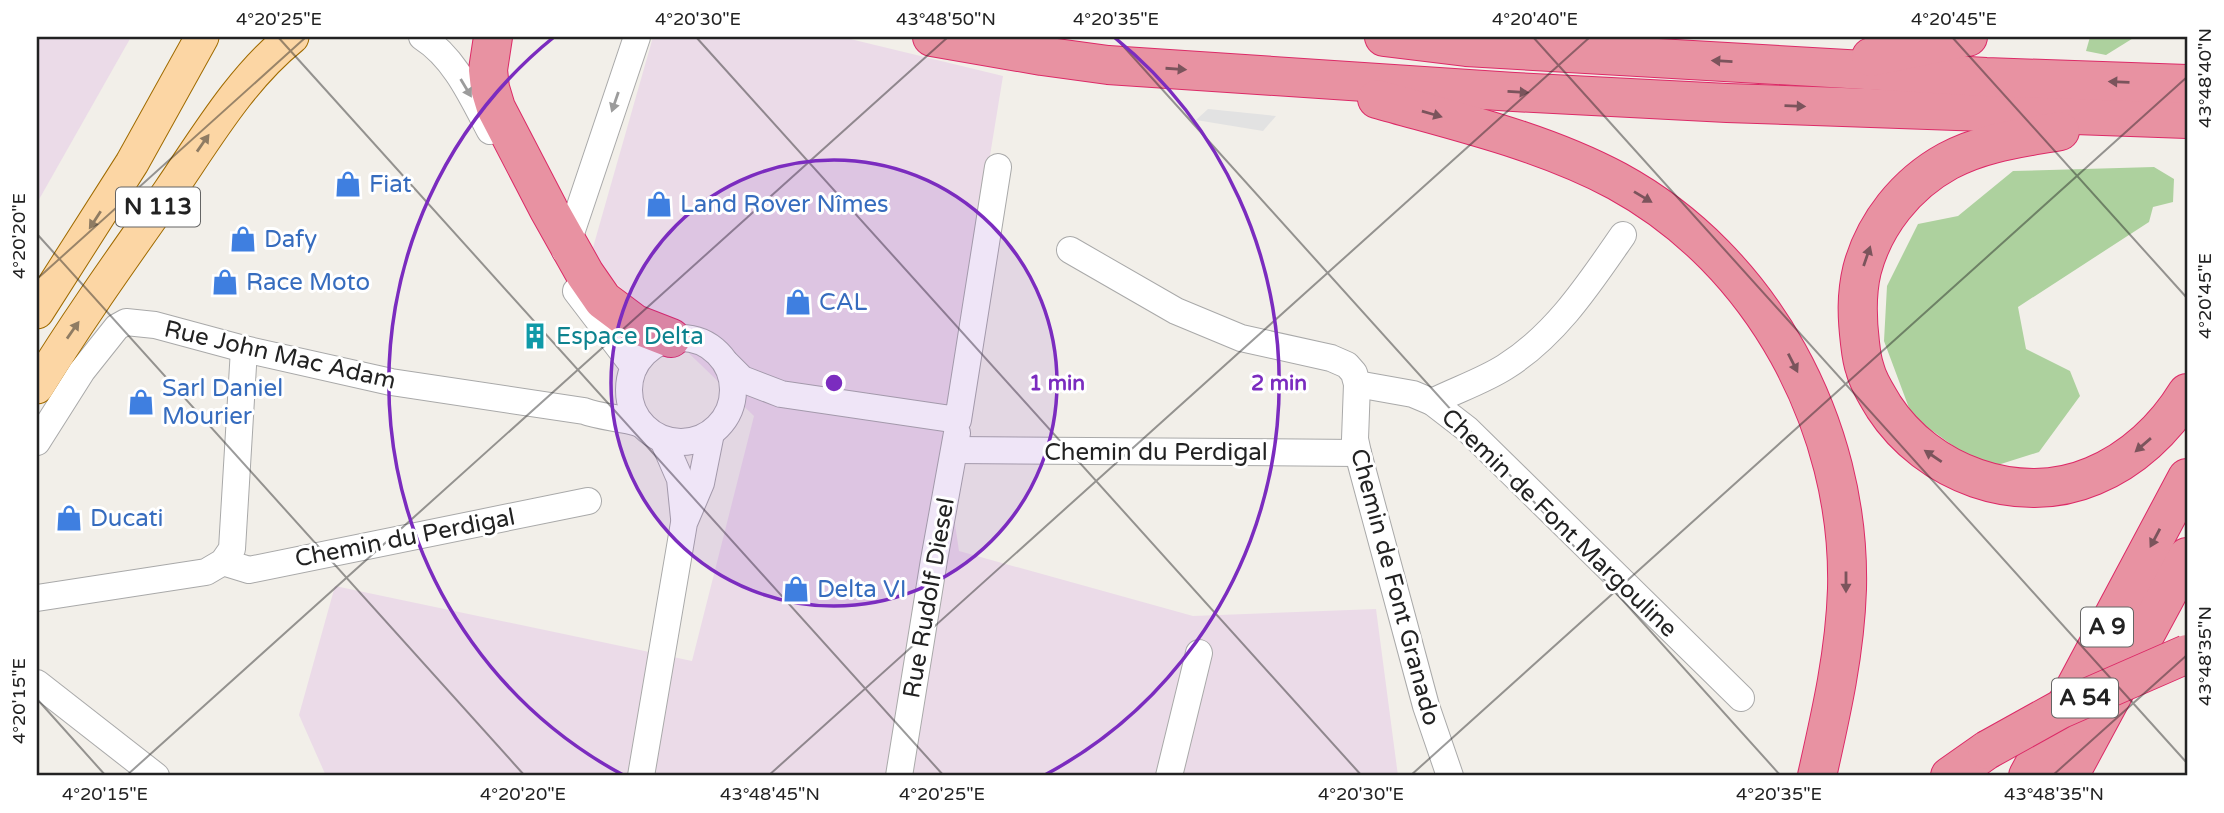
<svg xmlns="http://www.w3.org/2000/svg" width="2224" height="813" viewBox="0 0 2224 813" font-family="'Varela Round',sans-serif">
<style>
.industrial{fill:#ebdbe8}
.forest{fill:#add19e}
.parking{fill:#e2e2e2}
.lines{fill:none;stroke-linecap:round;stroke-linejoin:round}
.minor-casing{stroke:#a9a9a9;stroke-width:28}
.major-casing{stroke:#a06b00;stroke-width:35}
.highway-casing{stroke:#dc2a67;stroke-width:40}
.minor{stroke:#fff;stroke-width:26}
.major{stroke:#fcd6a4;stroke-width:33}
.highway{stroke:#e892a2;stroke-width:38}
.highway-bridge-casing{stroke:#dc2a67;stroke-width:40;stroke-linecap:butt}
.highway-bridge{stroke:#e892a2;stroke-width:38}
.oneway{fill:#7b545c}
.oneway2{fill:#9c9c9c}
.oneway3{fill:#8f7c63}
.ticks{fill:none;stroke:#222;stroke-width:2;stroke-opacity:0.45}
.ring{fill:none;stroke:#7b2cbf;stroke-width:3.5}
.labels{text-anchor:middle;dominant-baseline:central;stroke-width:6;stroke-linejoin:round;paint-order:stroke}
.shield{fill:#fff;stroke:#646464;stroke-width:2}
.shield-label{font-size:23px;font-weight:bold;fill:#222}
.shop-label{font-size:24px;fill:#366cbe;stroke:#fff;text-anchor:start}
.culture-label{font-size:24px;fill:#0d838f;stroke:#fff;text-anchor:start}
.street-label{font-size:24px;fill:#222;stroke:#fff}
.centre{fill:#7b2cbf;stroke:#fff;stroke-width:3.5}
.ring-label{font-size:21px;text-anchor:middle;font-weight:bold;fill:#7b2cbf;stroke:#fff;stroke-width:6;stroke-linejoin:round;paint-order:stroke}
.neatline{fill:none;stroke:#222;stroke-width:2.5}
.ticks-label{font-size:18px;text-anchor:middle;fill:#222}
</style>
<rect width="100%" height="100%" fill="#f2efe9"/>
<g class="industrial">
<path d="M 37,37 L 131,37 L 37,203 Z"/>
<path d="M 653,37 L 842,37 L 1003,76 L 943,443 L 959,551 L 1193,616 L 1376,609 L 1398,776 L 326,776 L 299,715 L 335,586 L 692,661 L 754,416 L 590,258 Z"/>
</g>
<g class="forest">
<path d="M 2090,37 L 2135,37 L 2106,55 L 2086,51 Z"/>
<path d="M 2154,167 L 2174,179 L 2173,202 L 2153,207 L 2149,222 L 2018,307 L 2026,349 L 2070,371 L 2080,396 L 2039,452 L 1985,469 L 1912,416 L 1884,341 L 1887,286 L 1918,224 L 1958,216 L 2013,171 Z"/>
</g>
<path class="parking" d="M 1208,109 L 1276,116 L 1263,131 L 1196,120 Z"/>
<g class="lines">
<g class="minor-casing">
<g id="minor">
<path d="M 422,37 C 455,58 472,97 490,131"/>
<path d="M 1070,250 L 1176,311 L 1241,338 L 1331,358 L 1347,365 L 1354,373 L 1357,384 L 1355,439 L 1358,453 L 1426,706 L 1450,776"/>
<path d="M 565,251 L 637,37"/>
<path d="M 576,291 L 634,367"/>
<circle cx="681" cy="390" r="52"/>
<path d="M 727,364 L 742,379 L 781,394 L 958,420 L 998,167"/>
<path d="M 1357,384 L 1413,394 L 1432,402 L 1467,429 L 1741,698"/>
<path d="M 1432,402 C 1456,390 1483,381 1505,367 C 1556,335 1589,284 1623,235"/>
<path d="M 663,440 L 680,479 L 684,518"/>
<path d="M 37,442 L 82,371 L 117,327 L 126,322 L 155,325 L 244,349 L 391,382 L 584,411 C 602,418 622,417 641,424"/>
<path d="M 955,450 L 1358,453"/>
<path d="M 223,562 L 249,570 L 588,501"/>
<path d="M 37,598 L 206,572 L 223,562 L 232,549 L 244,349"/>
<path d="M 37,683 L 156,776"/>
<path d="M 641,776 L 684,523 L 701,483 L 711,433"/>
<path d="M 899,776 L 934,560 L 957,433"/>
<path d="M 1169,776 L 1199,653"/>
</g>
</g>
<g class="major-casing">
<g id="major">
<path d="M 37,312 L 132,163 L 202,37"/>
<path d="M 37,387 C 78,320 124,256 169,192 C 206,138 241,78 292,37"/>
</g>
</g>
<g class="highway-casing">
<g id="highway">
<path d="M 493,37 L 488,70 L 490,88 L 496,108 L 549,210 L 585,274 L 603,300 L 635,324 L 671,338"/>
<path d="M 932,37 L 1042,56 L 1108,65 L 1514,92 L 1727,103 L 2187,119"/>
<path d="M 1384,37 L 1466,47 L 1986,77 L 2187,84"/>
<path d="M 1871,57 L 1968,37"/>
<path d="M 1377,99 C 1458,122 1542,141 1617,181 C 1762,260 1851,425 1847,589 C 1845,653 1831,714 1817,776"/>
<path d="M 2060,131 C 2022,138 1983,142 1948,161 C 1906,184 1874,224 1862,270 C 1856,295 1857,318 1860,343 C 1861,352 1862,361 1865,369 C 1868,382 1877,395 1884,407 C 1927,473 2018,508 2093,476 C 2132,460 2165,429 2187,393"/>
<path d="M 1950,776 L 1987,750"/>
<path d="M 2028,776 L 2187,478"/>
<path d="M 2069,776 L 2187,557"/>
</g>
</g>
<use href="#minor" class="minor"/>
<use href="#major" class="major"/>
<use href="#highway" class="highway"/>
<g class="highway-bridge-casing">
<path id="highway-bridge" d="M 1987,750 L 2061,709 L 2187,654"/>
</g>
<use href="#highway-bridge" class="highway-bridge"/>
</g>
<defs><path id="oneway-solid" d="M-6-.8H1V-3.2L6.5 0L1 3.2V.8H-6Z" transform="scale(1.75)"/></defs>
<g class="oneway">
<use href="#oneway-solid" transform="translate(1722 61) rotate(-177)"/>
<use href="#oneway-solid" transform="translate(1176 69) rotate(4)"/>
<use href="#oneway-solid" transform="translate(2119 82) rotate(-178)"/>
<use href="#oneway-solid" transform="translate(1518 92) rotate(3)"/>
<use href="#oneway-solid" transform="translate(1795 106) rotate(2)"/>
<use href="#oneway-solid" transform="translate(1432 114) rotate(16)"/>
<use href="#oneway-solid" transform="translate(1643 197) rotate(31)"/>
<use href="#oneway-solid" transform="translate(1867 256) rotate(-71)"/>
<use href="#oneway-solid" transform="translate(1793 363) rotate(63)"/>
<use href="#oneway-solid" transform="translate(2143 445) rotate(139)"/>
<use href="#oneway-solid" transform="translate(1933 456) rotate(-146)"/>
<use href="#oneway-solid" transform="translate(2155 538) rotate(118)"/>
<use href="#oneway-solid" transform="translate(1846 582) rotate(90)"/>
</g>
<g class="oneway2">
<use href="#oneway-solid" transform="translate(466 88) rotate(59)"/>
<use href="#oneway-solid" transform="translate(615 102) rotate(109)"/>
</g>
<g class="oneway3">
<use href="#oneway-solid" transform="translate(203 143) rotate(-55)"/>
<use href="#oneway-solid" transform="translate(95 220) rotate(123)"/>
<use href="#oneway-solid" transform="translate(73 330) rotate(-55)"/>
</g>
<path class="ticks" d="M 278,37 L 944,776M 696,37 L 1362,776M 1115,37 L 1781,776M 1533,37 L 2187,763M 1952,37 L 2187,298M 37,234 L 525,776M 37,279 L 306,37M 37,699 L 106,776M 126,776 L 948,37M 768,776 L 1590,37M 1410,776 L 2187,77M 2052,776 L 2187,655"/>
<circle cx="834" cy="383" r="223" fill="#7b2cbf" fill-opacity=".12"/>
<g class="ring">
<circle cx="834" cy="383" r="223"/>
<path d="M625 776A445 445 0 0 1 554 37M1114 37A445 445 0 0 1 1043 776"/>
</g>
<defs>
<g id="shop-bare" transform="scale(2.1)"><path d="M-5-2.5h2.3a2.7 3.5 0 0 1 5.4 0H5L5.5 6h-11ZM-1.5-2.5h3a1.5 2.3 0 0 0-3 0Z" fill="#3f7fe0" stroke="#fff" stroke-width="2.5" paint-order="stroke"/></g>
<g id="building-bare" transform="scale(2.1)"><path d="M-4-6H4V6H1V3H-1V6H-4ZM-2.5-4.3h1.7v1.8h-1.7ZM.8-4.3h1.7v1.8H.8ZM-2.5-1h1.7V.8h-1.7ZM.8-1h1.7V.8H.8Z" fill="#0f9aa8" stroke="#fff" stroke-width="2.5" paint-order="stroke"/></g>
</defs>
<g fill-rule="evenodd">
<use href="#shop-bare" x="348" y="184"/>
<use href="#shop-bare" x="659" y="204"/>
<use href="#shop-bare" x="243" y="239"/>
<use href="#shop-bare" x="225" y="282"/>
<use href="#shop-bare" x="798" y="302"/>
<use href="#building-bare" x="535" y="336"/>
<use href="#shop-bare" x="141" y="402"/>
<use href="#shop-bare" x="69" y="518"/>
<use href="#shop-bare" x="796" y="589"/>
</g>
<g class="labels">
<g class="shield">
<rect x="116" y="187.5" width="84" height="39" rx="5"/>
<rect x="2081" y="607.5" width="52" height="39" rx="5"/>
<rect x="2052" y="678.5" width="66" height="39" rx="5"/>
</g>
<g class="shield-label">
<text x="158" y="207">N 113</text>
<text x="2107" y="627">A 9</text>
<text x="2085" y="698">A 54</text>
</g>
<g class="shop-label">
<text x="369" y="184">Fiat</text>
<text x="680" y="204">Land Rover Nîmes</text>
<text x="264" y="239">Dafy</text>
<text x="246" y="282">Race Moto</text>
<text x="819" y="302">CAL</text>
<text x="162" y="388">Sarl Daniel<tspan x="162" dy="28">Mourier</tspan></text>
<text x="90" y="518">Ducati</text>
<text x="817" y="589">Delta VI</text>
</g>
<g class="culture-label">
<text x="556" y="336">Espace Delta</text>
</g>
<g class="street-label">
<text transform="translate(280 355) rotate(13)">Rue John Mac Adam</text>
<text x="1156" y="452">Chemin du Perdigal</text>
<text transform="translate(1559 523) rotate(44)">Chemin de Font Margouline</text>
<text transform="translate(405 538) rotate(-11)">Chemin du Perdigal</text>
<text transform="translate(1395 587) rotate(75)">Chemin de Font Granado</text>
<text transform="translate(929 598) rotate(-80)">Rue Rudolf Diesel</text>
</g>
</g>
<circle cx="834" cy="383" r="10" class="centre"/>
<g class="ring-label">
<text x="1057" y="390">1 min</text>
<text x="1279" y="390">2 min</text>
</g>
<rect width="2224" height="813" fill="none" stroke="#ffffff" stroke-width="77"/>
<rect x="38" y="38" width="2148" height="736" class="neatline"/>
<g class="ticks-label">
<text x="279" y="25">4°20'25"E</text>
<text x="698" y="25">4°20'30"E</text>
<text x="946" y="25">43°48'50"N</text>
<text x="1116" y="25">4°20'35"E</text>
<text x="1535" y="25">4°20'40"E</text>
<text x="1954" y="25">4°20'45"E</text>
<text transform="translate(2205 78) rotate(-90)" y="6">43°48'40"N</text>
<text transform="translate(19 236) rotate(-90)" y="6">4°20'20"E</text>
<text transform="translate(2205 296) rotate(-90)" y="6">4°20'45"E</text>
<text transform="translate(2205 656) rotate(-90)" y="6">43°48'35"N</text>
<text transform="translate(19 701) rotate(-90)" y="6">4°20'15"E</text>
<text x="105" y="800">4°20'15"E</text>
<text x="523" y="800">4°20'20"E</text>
<text x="770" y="800">43°48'45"N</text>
<text x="942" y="800">4°20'25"E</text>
<text x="1361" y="800">4°20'30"E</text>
<text x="1779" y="800">4°20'35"E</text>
<text x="2054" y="800">43°48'35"N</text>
</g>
</svg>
